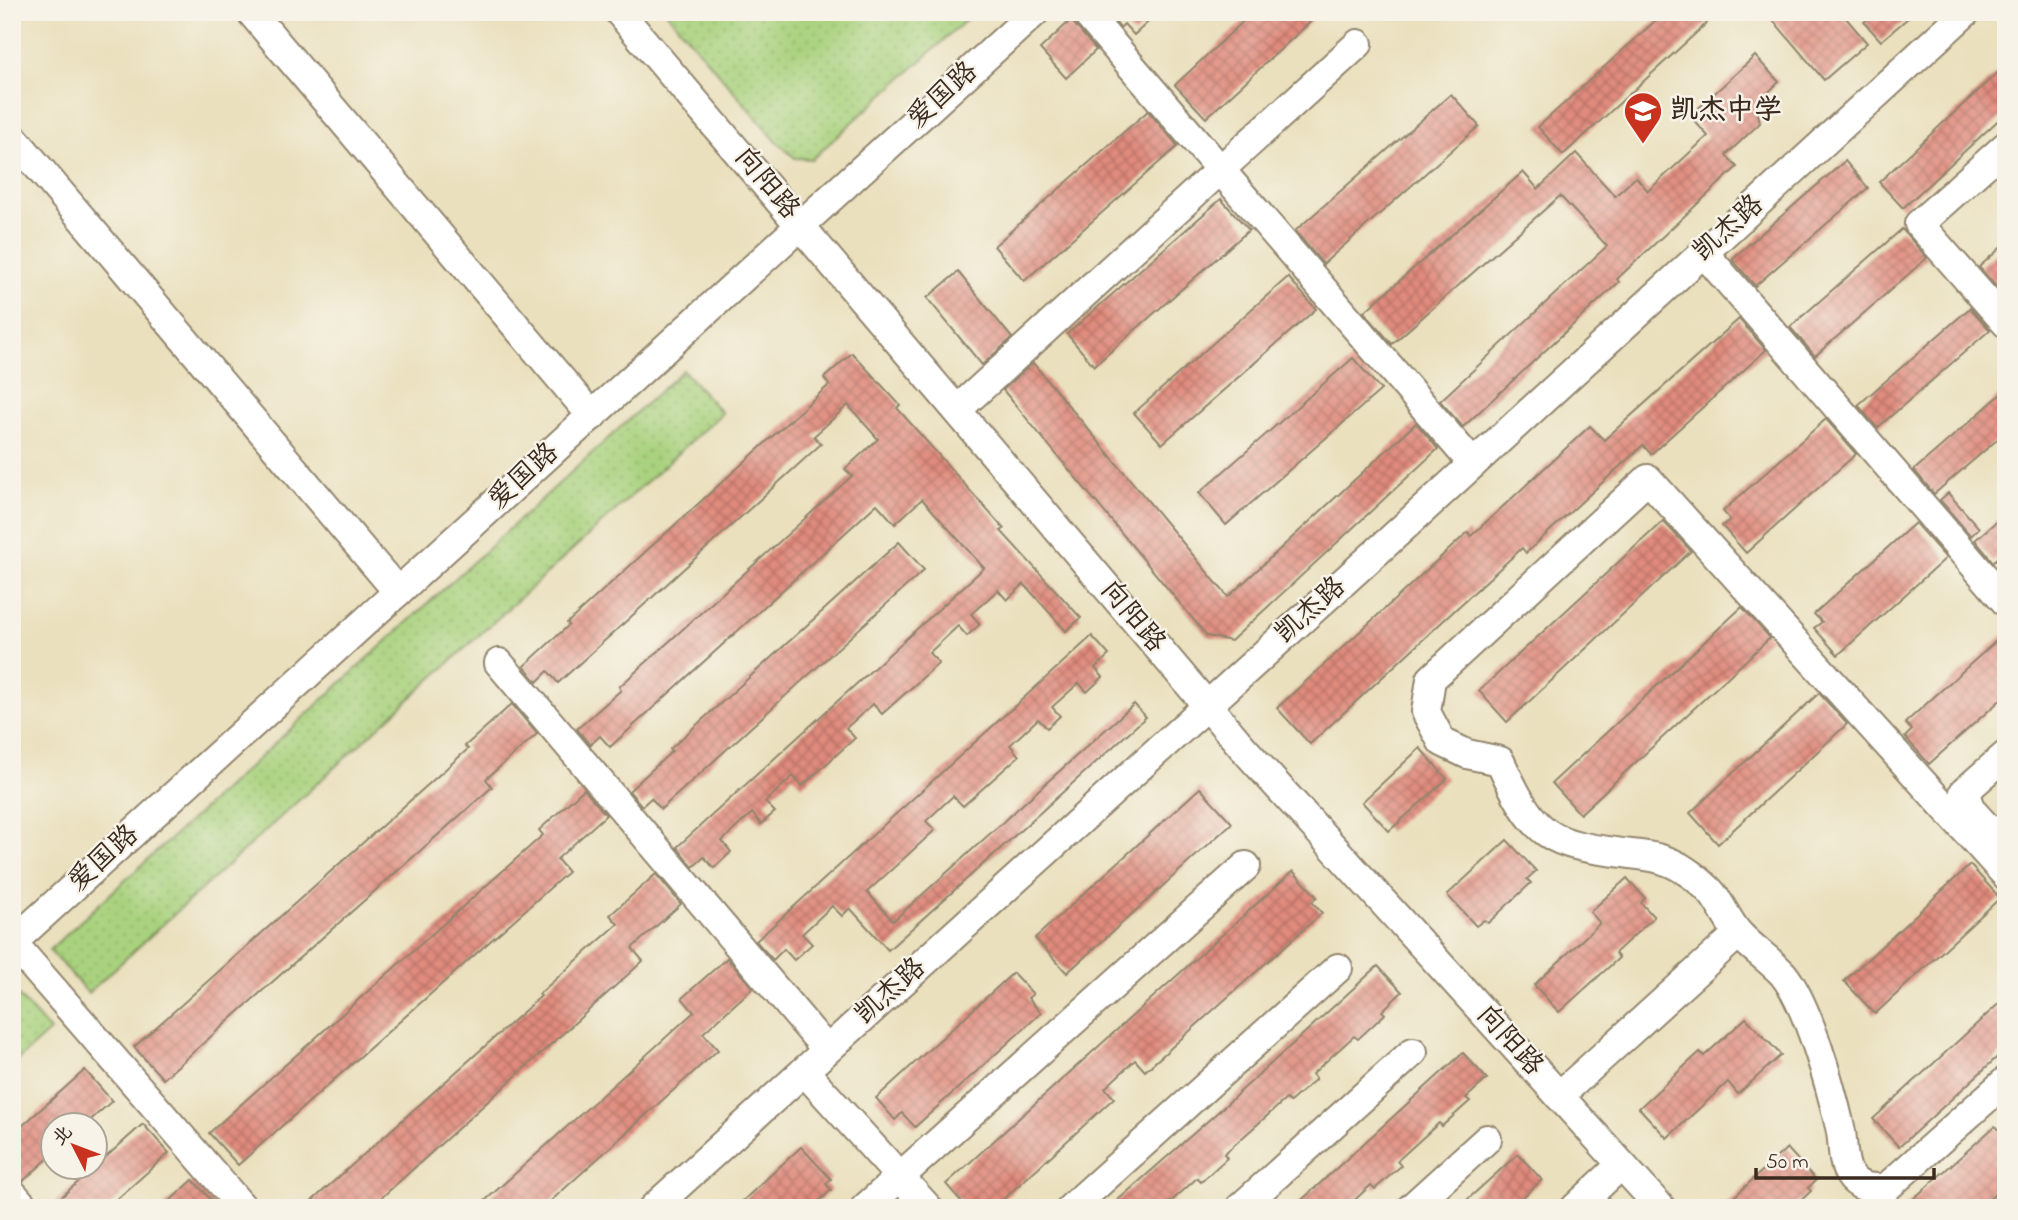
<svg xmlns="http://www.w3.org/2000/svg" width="2018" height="1220" viewBox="0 0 2018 1220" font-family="'Indie Flower','LXGW WenKai TC',sans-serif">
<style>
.green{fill:url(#green-dots);stroke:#727e4e;stroke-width:2}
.building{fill:url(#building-cross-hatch)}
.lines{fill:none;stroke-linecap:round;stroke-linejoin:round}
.minor-casing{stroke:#92856e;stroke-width:32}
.minor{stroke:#fff;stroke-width:28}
.labels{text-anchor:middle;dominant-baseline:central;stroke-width:5;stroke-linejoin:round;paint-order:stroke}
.street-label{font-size:28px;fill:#3b2a1e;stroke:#f7f3e8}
.poi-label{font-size:28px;font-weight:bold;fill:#3b2a1e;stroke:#f7f3e8;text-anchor:start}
</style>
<defs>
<pattern id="green-dots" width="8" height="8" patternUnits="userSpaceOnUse" patternTransform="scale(1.75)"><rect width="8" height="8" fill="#a9d27e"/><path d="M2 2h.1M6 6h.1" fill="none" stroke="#92b46c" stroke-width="1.8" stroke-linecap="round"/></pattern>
<pattern id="building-cross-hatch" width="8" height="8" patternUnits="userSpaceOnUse" patternTransform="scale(1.75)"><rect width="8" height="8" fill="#e08b7d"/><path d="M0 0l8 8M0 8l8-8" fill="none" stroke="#b77266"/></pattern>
</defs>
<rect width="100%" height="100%" fill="#f7f3e8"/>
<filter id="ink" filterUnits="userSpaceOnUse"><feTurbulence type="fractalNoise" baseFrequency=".0143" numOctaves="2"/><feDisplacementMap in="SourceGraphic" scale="14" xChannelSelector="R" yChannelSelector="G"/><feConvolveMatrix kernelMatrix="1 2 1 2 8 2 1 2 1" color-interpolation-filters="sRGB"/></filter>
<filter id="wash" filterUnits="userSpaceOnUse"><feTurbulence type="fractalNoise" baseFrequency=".00686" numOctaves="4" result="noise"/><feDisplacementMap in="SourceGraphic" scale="28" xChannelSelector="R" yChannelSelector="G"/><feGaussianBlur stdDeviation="1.57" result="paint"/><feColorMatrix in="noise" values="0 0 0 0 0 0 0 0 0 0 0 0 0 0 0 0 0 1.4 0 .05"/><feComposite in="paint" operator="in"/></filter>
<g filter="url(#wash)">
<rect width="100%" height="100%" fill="#eae0bd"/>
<g class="green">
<path d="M 666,12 L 975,12 L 812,159 L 795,158 L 777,142 Z"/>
<path d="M 683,370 L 722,413 L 88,993 L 49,950 Z"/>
<path d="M 12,989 L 50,1031 L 12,1065 Z"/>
</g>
<g id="blocks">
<g class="building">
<path d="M 1107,12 L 1159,12 L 1134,35 L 1124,24 L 1120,28 Z"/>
<path d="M 1253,12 L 1321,12 L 1206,118 L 1175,85 Z"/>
<path d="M 1665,12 L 1719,12 L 1563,155 L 1538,127 Z"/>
<path d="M 1766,12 L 1841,12 L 1867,43 L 1824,80 Z"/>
<path d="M 1876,12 L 1915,12 L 1881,41 L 1864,22 Z"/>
<path d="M 1071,20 L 1096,50 L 1066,78 L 1040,49 Z"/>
<path d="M 1755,56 L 1779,82 L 1756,104 L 1760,123 L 1726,155 L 1737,167 L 1617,279 L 1619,282 L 1463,427 L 1440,401 L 1607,246 L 1560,196 L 1392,344 L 1364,312 L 1523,172 L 1538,189 L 1576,153 L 1615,196 L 1636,177 L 1648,191 L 1708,136 L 1690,116 Z"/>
<path d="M 2006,65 L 2006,113 L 1903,208 L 1879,182 Z"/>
<path d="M 1451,94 L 1479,126 L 1323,264 L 1295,231 Z"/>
<path d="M 1148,111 L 1178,146 L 1024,281 L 994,246 Z"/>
<path d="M 1845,161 L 1868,188 L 1755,286 L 1732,259 Z"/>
<path d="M 1221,199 L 1249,230 L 1094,366 L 1067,334 Z"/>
<path d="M 1902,229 L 1927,258 L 1815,356 L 1790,327 Z"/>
<path d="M 2006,243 L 2006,298 L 1979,267 Z"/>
<path d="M 958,272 L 1012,338 L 982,365 L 927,298 Z"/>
<path d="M 1288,277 L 1316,309 L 1162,444 L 1134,413 Z"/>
<path d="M 1970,308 L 1990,330 L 1877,428 L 1858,405 Z"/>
<path d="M 1739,319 L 1766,350 L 1651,454 L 1643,445 L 1526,553 L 1522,548 L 1310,744 L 1277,708 L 1468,532 L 1471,536 L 1590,426 L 1604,440 Z"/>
<path d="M 852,353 L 900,405 L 897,408 L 1004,529 L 1001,531 L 1081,618 L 1066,631 L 1024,584 L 1007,600 L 998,590 L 971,614 L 980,624 L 967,636 L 958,626 L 929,653 L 939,663 L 882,714 L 873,704 L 846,728 L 855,738 L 802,786 L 793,776 L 765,802 L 775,812 L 761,824 L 752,813 L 722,841 L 731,852 L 714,868 L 704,857 L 693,867 L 677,847 L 984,568 L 922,499 L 895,524 L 877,504 L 610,747 L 600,736 L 590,745 L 577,729 L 621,690 L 619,687 L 852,476 L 845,469 L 878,439 L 848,405 L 814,436 L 821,444 L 558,683 L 548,671 L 537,682 L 524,666 L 569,625 L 567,623 L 829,385 L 824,378 Z"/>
<path d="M 1353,358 L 1381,390 L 1226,525 L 1199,493 Z"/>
<path d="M 1033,363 L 1228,597 L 1416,423 L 1438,449 L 1231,641 L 1207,636 L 1003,390 Z"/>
<path d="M 2006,390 L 2006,432 L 1934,494 L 1914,470 Z"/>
<path d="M 1826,419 L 1856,454 L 1746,553 L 1722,526 L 1730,520 L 1723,511 Z"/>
<path d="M 1948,493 L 1979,528 L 1971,536 L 1940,500 Z"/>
<path d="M 2006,513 L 2006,551 L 1993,562 L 1975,540 Z"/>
<path d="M 1663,521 L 1691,551 L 1507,722 L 1479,691 Z"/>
<path d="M 1915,523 L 1946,558 L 1838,655 L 1814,628 L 1822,622 L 1814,614 Z"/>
<path d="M 899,542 L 924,570 L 661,809 L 651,798 L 642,806 L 629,791 L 672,751 L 670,749 Z"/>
<path d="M 1742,607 L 1770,638 L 1580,814 L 1552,783 Z"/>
<path d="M 2006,632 L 2006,695 L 1929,764 L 1905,737 L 1912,730 L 1905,723 Z"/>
<path d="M 1092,636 L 1109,655 L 1095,668 L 1103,677 L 1087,692 L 1079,683 L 1052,707 L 1060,716 L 1047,728 L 1038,719 L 1010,745 L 1019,756 L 963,806 L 953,796 L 926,821 L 935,830 L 867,892 L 893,921 L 1134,704 L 1146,717 L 888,950 L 850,908 L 842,916 L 832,906 L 802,934 L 812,944 L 794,960 L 784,949 L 773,960 L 756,941 Z"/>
<path d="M 1819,693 L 1847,724 L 1718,844 L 1690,813 Z"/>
<path d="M 512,704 L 537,734 L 486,779 L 492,787 L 163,1079 L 134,1047 L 468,749 L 465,746 Z"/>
<path d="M 1420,748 L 1447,779 L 1389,831 L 1362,802 Z"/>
<path d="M 1200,788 L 1232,823 L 1067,973 L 1035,938 Z"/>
<path d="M 584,789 L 606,815 L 557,859 L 568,872 L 238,1165 L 209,1133 L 543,835 L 539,830 Z"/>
<path d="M 1507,840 L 1536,871 L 1527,879 L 1531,883 L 1488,923 L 1484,920 L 1476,926 L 1447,895 Z"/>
<path d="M 1970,865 L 2000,898 L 1875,1014 L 1844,981 Z"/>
<path d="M 1293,871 L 1317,897 L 1312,902 L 1322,913 L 1145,1071 L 1135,1060 L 1105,1088 L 1114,1098 L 994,1208 L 967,1208 L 946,1184 Z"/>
<path d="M 656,874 L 681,904 L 632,948 L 643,961 L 370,1208 L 304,1208 L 522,1013 L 541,996 L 539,994 L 618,924 L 610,915 Z"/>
<path d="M 1627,878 L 1645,898 L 1641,903 L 1654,917 L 1615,953 L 1619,958 L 1559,1012 L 1534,985 L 1600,923 L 1590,912 Z"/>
<path d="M 727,958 L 753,988 L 703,1033 L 718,1050 L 543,1208 L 477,1208 L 694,1012 L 682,998 Z"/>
<path d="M 1378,966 L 1402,992 L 1382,1011 L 1385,1014 L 1358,1039 L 1354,1036 L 1312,1074 L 1316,1079 L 1290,1102 L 1286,1099 L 1224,1154 L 1227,1158 L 1201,1182 L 1197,1178 L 1164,1208 L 1109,1208 L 1219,1111 Z"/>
<path d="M 1013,973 L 1033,994 L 1028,998 L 1041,1013 L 915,1127 L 902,1113 L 895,1120 L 876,1098 Z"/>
<path d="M 2006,997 L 2006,1049 L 1899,1147 L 1873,1119 Z"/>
<path d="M 1746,1018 L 1781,1055 L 1738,1094 L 1728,1082 L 1667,1138 L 1639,1108 L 1700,1052 L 1704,1056 Z"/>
<path d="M 1463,1053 L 1487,1079 L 1466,1098 L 1470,1101 L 1442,1126 L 1439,1123 L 1397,1161 L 1401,1166 L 1375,1189 L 1371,1185 L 1346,1208 L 1293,1208 Z"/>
<path d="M 85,1070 L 112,1101 L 85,1125 L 52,1125 L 52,1155 L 23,1181 L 16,1177 L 12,1172 L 12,1135 Z"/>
<path d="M 143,1124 L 169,1153 L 107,1208 L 49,1208 Z"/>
<path d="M 1995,1126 L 2006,1137 L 2006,1184 L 1980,1208 L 1903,1208 Z"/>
<path d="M 801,1147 L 831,1179 L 826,1184 L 831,1190 L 812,1208 L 735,1208 Z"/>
<path d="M 1787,1148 L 1816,1180 L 1808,1188 L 1811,1191 L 1793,1208 L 1722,1208 Z"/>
<path d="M 1518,1154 L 1542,1180 L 1511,1208 L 1458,1208 Z"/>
<path d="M 193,1180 L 218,1208 L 162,1208 Z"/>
</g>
</g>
</g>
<g filter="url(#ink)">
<use href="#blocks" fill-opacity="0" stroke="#92856e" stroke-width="2"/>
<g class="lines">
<g class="minor-casing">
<g id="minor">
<path d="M 251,12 L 592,416"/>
<path d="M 619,12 L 1244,749 L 1661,1208"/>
<path d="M 1085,12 L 1473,464"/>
<path d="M 12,136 L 398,592"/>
<path d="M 2006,146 L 1919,224 L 2006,323"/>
<path d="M 1704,253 L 2006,602"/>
<path d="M 958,409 L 1358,44"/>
<path d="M 499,663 L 827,1050"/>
<path d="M 1992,833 L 1971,810 L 1964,792 L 2006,755"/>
<path d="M 2006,875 L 1648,479 L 1431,679 L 1426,712 L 1442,742 L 1467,754 L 1500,761 C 1536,839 1547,844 1631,854 C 1651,856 1669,859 1686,871 C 1694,876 1703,884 1710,891 C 1722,904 1728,923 1740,935 C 1753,949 1770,960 1783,974 C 1808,1004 1831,1088 1840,1127 C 1844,1143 1841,1160 1849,1174 C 1858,1189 1871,1188 1886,1188 L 2006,1081"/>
<path d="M 12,942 L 243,1208"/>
<path d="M 12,943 L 1035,12"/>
<path d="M 804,1071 L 928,1208"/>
<path d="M 1559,1096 L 1738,934"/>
<path d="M 12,1193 L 25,1208"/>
<path d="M 653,1208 L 1391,539 L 1966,12"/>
<path d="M 865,1208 L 1246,866"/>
<path d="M 1071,1208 L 1338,968"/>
<path d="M 1240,1208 L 1413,1052"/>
<path d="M 1411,1208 L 1487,1139"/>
<path d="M 1575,1208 L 1621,1165"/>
</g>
</g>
<use href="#minor" class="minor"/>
</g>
</g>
<defs>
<g id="school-pin" transform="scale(2.0125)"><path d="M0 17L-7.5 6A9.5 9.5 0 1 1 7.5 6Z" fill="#c8321e" stroke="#f7f3e8"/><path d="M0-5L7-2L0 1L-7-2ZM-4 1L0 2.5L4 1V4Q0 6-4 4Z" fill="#fff"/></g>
</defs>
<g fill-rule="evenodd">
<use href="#school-pin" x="1643" y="111"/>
</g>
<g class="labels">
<g class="street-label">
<text transform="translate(943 96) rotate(-42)">爱国路</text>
<text transform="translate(766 184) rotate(50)">向阳路</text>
<text transform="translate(1729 229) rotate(-42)">凯杰路</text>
<text transform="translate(524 477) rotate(-42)">爱国路</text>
<text transform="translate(1311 611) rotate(-42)">凯杰路</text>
<text transform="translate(1132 617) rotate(50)">向阳路</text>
<text transform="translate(104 859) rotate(-42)">爱国路</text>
<text transform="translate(891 992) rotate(-42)">凯杰路</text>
<text transform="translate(1509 1041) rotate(48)">向阳路</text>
</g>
<g class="poi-label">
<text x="1670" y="111">凯杰中学</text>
</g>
</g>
<rect width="2018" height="1220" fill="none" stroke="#f7f3e8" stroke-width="42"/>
<g transform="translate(74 1146) rotate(312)"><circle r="33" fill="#f7f3e8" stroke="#aca397" stroke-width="2"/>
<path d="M0-5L12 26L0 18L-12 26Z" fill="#c8321e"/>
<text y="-10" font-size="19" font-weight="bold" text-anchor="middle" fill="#3b2a1e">北</text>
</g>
<path d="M1756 1168v10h178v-10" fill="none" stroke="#3b2a1e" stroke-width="3.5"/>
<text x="1766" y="1168" font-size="21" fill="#3b2a1e" stroke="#f7f3e8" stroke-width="5" paint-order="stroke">50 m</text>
</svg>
